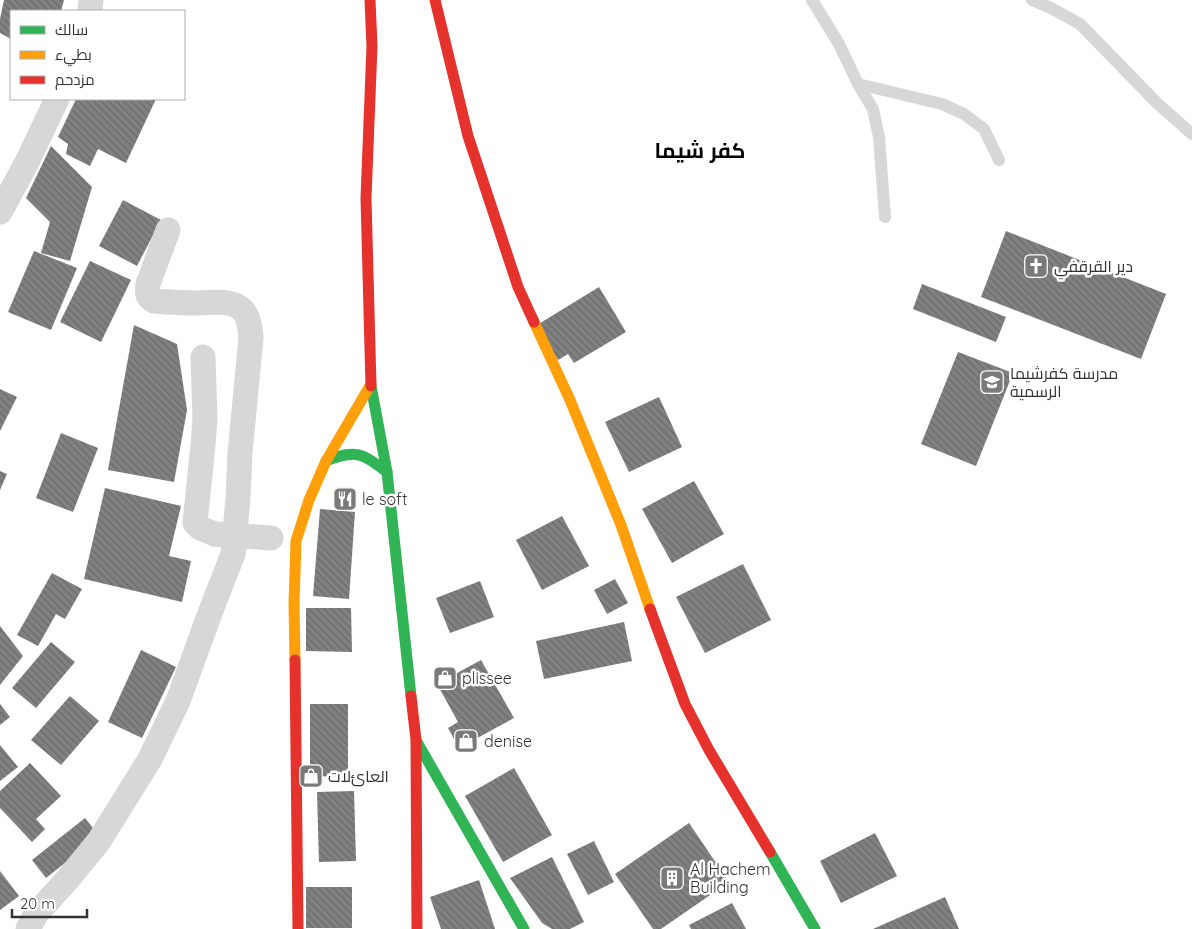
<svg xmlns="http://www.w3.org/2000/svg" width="1192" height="929" viewBox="0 0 1192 929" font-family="Quicksand,Cairo,sans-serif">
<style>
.building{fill:url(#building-back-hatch)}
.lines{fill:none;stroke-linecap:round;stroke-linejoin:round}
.lane{stroke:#d7d7d7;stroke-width:12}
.street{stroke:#d7d7d7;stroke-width:25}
.fast{stroke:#30b455;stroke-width:11}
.slow{stroke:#ff9f0a;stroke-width:11}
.jam{stroke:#e5322d;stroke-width:11}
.street-bridge{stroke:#d7d7d7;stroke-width:25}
.labels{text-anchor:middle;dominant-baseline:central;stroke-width:5;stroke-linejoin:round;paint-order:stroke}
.poi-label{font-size:16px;fill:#333;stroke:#fff;text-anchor:start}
.district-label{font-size:21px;font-weight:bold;fill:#000;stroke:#fff}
</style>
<defs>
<pattern id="building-back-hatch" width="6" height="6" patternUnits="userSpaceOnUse" patternTransform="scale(1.25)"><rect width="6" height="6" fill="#818181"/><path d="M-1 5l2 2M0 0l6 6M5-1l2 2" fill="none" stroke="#6a6a6a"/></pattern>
</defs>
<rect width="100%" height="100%" fill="#fff"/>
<g class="building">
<path d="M 4,0 L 64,0 L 61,11 L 11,11 L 11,39 L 0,33 L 0,19 Z"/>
<path d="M 76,99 L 156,99 L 126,163 L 98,149 L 90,166 L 66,154 L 68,144 L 58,137 Z"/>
<path d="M 51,146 L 92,187 L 70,261 L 41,253 L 50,222 L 26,198 Z"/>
<path d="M 123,200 L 161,220 L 137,266 L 99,246 Z"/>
<path d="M 1006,231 L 1166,294 L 1141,359 L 981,297 Z"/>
<path d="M 34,251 L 77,268 L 51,330 L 8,312 Z"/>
<path d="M 90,261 L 131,280 L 101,342 L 60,322 Z"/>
<path d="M 922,284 L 1006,317 L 996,342 L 913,309 Z"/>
<path d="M 599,287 L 626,332 L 574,363 L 568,354 L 558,360 L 537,325 Z"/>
<path d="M 134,325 L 177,344 L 187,410 L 174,482 L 108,470 Z"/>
<path d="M 958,352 L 1013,373 L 976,466 L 921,444 Z"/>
<path d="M 0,389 L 17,397 L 0,431 Z"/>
<path d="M 659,397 L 682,447 L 629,472 L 605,422 Z"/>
<path d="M 61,433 L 98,448 L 73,512 L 36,498 Z"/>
<path d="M 0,471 L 7,474 L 0,490 Z"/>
<path d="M 694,481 L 724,534 L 672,563 L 642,509 Z"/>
<path d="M 105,488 L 181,506 L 169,556 L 191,561 L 182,602 L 84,579 Z"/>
<path d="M 320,509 L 355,512 L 349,599 L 313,596 Z"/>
<path d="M 562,516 L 589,566 L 542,590 L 516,540 Z"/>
<path d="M 743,564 L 771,620 L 705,653 L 676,597 Z"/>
<path d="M 52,573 L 82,589 L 65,619 L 56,614 L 38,646 L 17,635 Z"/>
<path d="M 615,579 L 628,603 L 607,614 L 594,590 Z"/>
<path d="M 480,581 L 494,617 L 450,633 L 436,598 Z"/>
<path d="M 306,608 L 351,608 L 352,652 L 306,651 Z"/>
<path d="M 624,622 L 632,661 L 544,679 L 536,641 Z"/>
<path d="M 0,626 L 23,656 L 0,685 Z"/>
<path d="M 51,642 L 75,662 L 36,708 L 12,688 Z"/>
<path d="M 141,650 L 176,667 L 142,738 L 108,722 Z"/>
<path d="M 481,660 L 514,718 L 459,748 L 448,728 L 458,722 L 437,684 Z"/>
<path d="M 70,696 L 99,721 L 61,765 L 31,740 Z"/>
<path d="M 0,704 L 10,717 L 0,725 Z"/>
<path d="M 310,704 L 348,704 L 348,777 L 310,776 Z"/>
<path d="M 0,745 L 18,767 L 0,781 Z"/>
<path d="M 30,763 L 61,796 L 36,819 L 45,829 L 32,842 L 0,808 L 0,791 Z"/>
<path d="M 514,768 L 552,835 L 503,862 L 465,796 Z"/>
<path d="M 354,791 L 356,861 L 319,862 L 317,792 Z"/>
<path d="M 85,818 L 99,836 L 46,878 L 32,860 Z"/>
<path d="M 689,823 L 729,882 L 661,929 L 653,929 L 615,874 Z"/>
<path d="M 875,833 L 897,876 L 841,903 L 820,861 Z"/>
<path d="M 594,841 L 614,882 L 588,895 L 567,854 Z"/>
<path d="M 552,857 L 584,922 L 570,929 L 552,929 L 542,923 L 510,878 Z"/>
<path d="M 0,871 L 19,896 L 0,910 Z"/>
<path d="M 479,880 L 495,929 L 441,929 L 430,897 Z"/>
<rect x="306" y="887" width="46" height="41"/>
<path d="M 945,897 L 959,929 L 873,929 Z"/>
<path d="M 732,903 L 746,929 L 691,929 L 689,925 Z"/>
</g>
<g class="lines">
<g class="lane">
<path d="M 812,0 L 839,44 L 858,84 L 873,109 L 879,137 L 885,217"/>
<path d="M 1032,0 L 1051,8 L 1080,24 L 1157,103 L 1192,134"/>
<path d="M 858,84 L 942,104 L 964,114 L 984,129 L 999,160"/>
</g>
<g class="street">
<path d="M 90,11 L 91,0"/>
<path d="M 0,212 L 27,162 L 57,99"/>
<path d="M 203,357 L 205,419 L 203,445 L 195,523 L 200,528 L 215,534"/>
<path d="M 28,929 L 36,914 L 67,880 L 99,841 L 150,759 L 178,701 L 210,613 L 233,554 L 238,498 L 240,453 L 251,338 C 250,321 247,306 228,303 C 218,301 206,303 196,303 C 182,303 168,302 154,301 C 146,297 147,291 148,284 L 168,230"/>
</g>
<g class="fast">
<path d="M 371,386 L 387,472 L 411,696"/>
<path d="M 326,461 C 356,449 362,453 387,472"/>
<path d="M 417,742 L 524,929"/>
<path d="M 770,852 L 815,929"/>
</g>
<g class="slow">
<path d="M 534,322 L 570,400 L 621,525 L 650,609"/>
<path d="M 295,660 L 294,604 L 296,541 L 309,500 L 326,461 L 371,384"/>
</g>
<g class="jam">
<path d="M 370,0 L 372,46 L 366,198 L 371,386"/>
<path d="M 435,0 L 468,136 L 518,287 L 534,322"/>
<path d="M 650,609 L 685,704 L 709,750 L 770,852"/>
<path d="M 295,660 L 298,929"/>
<path d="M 411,696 L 416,740 L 417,929"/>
</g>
<path class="street-bridge" d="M 215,534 L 271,538"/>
</g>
<defs>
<g id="church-square" transform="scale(1.25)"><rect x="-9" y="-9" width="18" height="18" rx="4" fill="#7a7a7a" stroke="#fff"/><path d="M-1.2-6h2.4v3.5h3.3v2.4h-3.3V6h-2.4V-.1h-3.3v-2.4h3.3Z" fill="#fff"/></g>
<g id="school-square" transform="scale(1.25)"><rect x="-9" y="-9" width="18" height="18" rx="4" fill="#7a7a7a" stroke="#fff"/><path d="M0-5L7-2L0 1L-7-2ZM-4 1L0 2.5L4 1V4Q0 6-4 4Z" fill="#fff"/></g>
<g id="restaurant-square" transform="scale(1.25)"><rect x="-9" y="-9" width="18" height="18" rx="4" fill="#7a7a7a" stroke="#fff"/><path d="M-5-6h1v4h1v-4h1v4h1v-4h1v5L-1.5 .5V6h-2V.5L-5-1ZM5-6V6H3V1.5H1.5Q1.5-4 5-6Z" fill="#fff"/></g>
<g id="shop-square" transform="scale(1.25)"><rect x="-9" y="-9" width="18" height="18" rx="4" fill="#7a7a7a" stroke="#fff"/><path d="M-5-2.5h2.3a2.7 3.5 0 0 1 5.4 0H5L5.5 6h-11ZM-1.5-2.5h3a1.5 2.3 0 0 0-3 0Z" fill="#fff"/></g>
<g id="building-square" transform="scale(1.25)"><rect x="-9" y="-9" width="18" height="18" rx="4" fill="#7a7a7a" stroke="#fff"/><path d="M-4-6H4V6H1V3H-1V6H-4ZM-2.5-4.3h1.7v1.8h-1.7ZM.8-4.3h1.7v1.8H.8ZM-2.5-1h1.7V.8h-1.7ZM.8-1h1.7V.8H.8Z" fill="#fff"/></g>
</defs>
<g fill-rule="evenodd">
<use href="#church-square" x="1036" y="266"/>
<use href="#school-square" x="992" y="382"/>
<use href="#restaurant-square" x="345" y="499"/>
<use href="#shop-square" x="445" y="678"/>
<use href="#shop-square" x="466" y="741"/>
<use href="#shop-square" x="311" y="776"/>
<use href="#building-square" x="672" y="878"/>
</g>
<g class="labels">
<g class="poi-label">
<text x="1054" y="266">دير القرقفي</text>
<text x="1010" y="373">مدرسة كفرشيما<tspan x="1010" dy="18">الرسمية</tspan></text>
<text x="362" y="499">le soft</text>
<text x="462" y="678">plissee</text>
<text x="484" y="741">denise</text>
<text x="328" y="776">العائﻻت</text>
<text x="690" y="869">Al Hachem<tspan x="690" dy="18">Building</tspan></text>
</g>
<g class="district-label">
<text x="700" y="150">كفر شيما</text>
</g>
</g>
<rect x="10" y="10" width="175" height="90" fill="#ffffff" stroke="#adadad"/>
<rect x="20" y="26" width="25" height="8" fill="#30b455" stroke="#adadad"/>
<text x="55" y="35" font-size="15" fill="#333333">سالك</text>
<rect x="20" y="51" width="25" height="8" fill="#ff9f0a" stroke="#adadad"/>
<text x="55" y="60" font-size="15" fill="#333333">بطيء</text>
<rect x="20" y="76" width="25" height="8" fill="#e5322d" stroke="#adadad"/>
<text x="55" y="85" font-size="15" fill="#333333">مزدحم</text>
<path d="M12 909v8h75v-8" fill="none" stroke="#333333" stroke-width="2.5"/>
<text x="20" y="909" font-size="15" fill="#333333" stroke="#ffffff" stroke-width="4" paint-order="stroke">20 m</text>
</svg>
